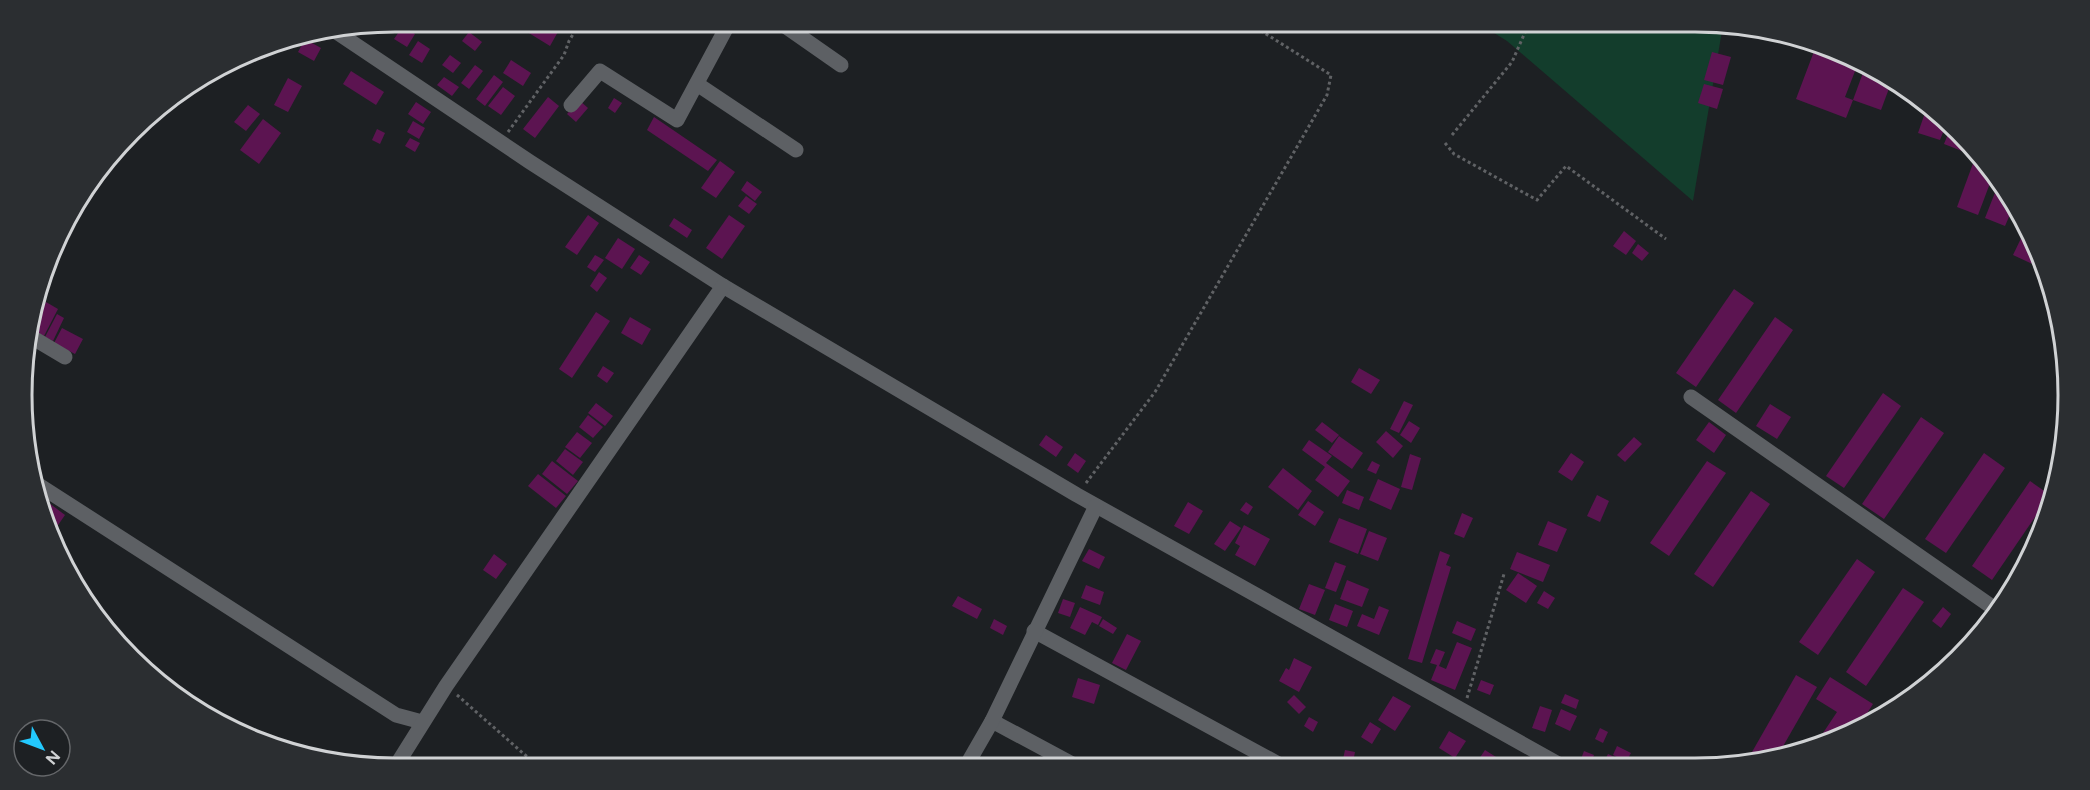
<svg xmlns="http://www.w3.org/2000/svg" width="2090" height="790" viewBox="0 0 2090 790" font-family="Figtree,sans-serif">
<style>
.green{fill:#133d2c}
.building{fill:#5c1451}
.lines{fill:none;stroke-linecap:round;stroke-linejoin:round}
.path{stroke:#606265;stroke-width:3;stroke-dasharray:3 3;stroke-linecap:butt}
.minor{stroke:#5d6064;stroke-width:15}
.rim{fill:none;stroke:#d0d2d4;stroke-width:3}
</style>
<rect width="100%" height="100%" fill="#1d2023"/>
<path class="green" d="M 1475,21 L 1695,21 L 1723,25 L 1693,201 L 1507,41 Z"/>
<g class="building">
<path d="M 528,21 L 544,21 L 559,30 L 550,46 L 524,30 Z"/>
<path d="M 403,26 L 415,34 L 407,47 L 394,39 Z"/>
<path d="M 469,32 L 482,42 L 475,51 L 462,41 Z"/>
<path d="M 305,39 L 321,48 L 314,61 L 298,52 Z"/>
<path d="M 418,41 L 430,49 L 422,63 L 409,55 Z"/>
<path d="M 1816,46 L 1857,66 L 1845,97 L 1853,100 L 1846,118 L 1796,99 Z"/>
<path d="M 1712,52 L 1731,57 L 1723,85 L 1704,80 Z"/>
<path d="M 450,55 L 461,63 L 453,73 L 442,65 Z"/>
<path d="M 511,60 L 531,73 L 523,86 L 503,73 Z"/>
<path d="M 475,65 L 483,71 L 469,89 L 461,83 Z"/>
<path d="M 1864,70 L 1891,83 L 1881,110 L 1853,100 Z"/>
<path d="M 351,71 L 384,92 L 376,105 L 343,84 Z"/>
<path d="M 494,75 L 503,82 L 485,106 L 476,99 Z"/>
<path d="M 444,77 L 459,87 L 452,96 L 437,85 Z"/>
<path d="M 288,78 L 302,86 L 288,112 L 274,105 Z"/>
<path d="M 1704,84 L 1723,89 L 1717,109 L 1698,103 Z"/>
<path d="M 503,87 L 515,96 L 501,115 L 488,106 Z"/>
<path d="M 548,97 L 559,106 L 535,138 L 523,129 Z"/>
<path d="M 614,98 L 622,103 L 615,113 L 608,108 Z"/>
<path d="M 579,100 L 588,108 L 576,122 L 567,114 Z"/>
<path d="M 416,102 L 431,112 L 423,124 L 408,114 Z"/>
<path d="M 1928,104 L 1946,125 L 1940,140 L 1918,133 Z"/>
<path d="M 248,105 L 260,114 L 246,131 L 234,122 Z"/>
<path d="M 654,117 L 717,160 L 708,171 L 647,130 Z"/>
<path d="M 263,119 L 281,133 L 259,164 L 240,150 Z"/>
<path d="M 413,121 L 425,128 L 419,139 L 407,132 Z"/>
<path d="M 377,129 L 385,133 L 380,144 L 372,140 Z"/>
<path d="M 1950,129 L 1969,151 L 1967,153 L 1944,144 Z"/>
<path d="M 410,138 L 420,143 L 415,152 L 405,146 Z"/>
<path d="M 1975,158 L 1992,178 L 1978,215 L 1957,207 Z"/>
<path d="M 720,161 L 735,172 L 716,198 L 701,188 Z"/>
<path d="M 747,181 L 762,192 L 755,201 L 741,190 Z"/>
<path d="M 1998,185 L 2015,203 L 2005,226 L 1985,218 Z"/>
<path d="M 746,196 L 757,204 L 749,214 L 738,206 Z"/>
<path d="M 588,215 L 599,223 L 577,255 L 565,247 Z"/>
<path d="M 729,215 L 745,226 L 722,259 L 706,248 Z"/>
<path d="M 674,218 L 692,230 L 687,238 L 669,226 Z"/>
<path d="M 2026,228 L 2039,267 L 2013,255 Z"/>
<path d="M 1624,231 L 1636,241 L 1626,255 L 1613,246 Z"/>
<path d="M 618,238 L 635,249 L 622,269 L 605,258 Z"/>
<path d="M 1638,244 L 1649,253 L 1642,261 L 1632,253 Z"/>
<path d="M 595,255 L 604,260 L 595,272 L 587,267 Z"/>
<path d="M 639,255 L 650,262 L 641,275 L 630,268 Z"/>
<path d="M 599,272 L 607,278 L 597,292 L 590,286 Z"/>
<path d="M 1734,289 L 1754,303 L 1696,387 L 1676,373 Z"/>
<path d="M 46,302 L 58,309 L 44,336 L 32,330 Z"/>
<path d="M 596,312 L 610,321 L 572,378 L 559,369 Z"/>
<path d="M 57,314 L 64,318 L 53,341 L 45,337 Z"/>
<path d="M 630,317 L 651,329 L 642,345 L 621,333 Z"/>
<path d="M 1775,317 L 1793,330 L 1736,413 L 1718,400 Z"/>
<path d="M 62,328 L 83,339 L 75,354 L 54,343 Z"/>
<path d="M 603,366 L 614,373 L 607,383 L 597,376 Z"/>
<path d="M 1359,368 L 1380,380 L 1371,394 L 1351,382 Z"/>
<path d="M 1883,393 L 1901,406 L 1844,488 L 1826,476 Z"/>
<path d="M 1404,401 L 1413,405 L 1399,433 L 1390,429 Z"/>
<path d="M 596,403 L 613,416 L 605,426 L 588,413 Z"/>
<path d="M 1770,404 L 1791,417 L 1777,439 L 1756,426 Z"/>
<path d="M 588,415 L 603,427 L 593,438 L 579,427 Z"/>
<path d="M 1921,417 L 1944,433 L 1884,519 L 1862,504 Z"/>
<path d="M 1409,421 L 1420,428 L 1411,443 L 1400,435 Z"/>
<path d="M 1322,422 L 1339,435 L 1332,443 L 1315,430 Z"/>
<path d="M 1709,422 L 1726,435 L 1714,453 L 1696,440 Z"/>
<path d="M 1386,431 L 1403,446 L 1393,458 L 1376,442 Z"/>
<path d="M 577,432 L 592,443 L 580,458 L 565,447 Z"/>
<path d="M 1046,435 L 1063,447 L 1056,457 L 1039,445 Z"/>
<path d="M 1339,436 L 1363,453 L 1352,469 L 1328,452 Z"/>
<path d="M 1634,437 L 1642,444 L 1625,462 L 1617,455 Z"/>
<path d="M 1309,440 L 1332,456 L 1326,463 L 1350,481 L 1338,497 L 1315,480 L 1325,467 L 1302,450 Z"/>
<path d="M 565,449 L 583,462 L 573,475 L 556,461 Z"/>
<path d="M 1075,453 L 1086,461 L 1078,473 L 1067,465 Z"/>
<path d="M 1571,453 L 1584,462 L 1572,481 L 1558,472 Z"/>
<path d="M 1984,453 L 2005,468 L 1946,553 L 1925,539 Z"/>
<path d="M 1410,454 L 1421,458 L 1412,490 L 1401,487 Z"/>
<path d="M 552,461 L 578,481 L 567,494 L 542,474 Z"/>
<path d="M 1372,461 L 1380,465 L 1376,474 L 1367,470 Z"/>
<path d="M 1707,461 L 1726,473 L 1669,556 L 1650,543 Z"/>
<path d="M 1283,468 L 1312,491 L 1298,510 L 1268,487 Z"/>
<path d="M 538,474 L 566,496 L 556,508 L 528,486 Z"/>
<path d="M 1378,479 L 1400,489 L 1391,510 L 1369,500 Z"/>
<path d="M 2030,481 L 2050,495 L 1992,580 L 1972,566 Z"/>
<path d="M 1347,490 L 1364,497 L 1359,510 L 1342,503 Z"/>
<path d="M 1751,491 L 1770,504 L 1713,587 L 1694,574 Z"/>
<path d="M 1597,495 L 1609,501 L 1600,522 L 1587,516 Z"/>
<path d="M 45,500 L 65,515 L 54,531 L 43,503 Z"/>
<path d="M 1308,501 L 1324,512 L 1315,526 L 1298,515 Z"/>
<path d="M 1188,502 L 1203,511 L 1189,534 L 1174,526 Z"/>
<path d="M 1246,502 L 1253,507 L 1248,515 L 1240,510 Z"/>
<path d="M 1462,513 L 1473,518 L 1464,538 L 1454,534 Z"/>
<path d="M 1339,518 L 1367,529 L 1358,554 L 1329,542 Z"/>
<path d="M 1230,521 L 1241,528 L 1225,551 L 1214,544 Z"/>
<path d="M 1548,521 L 1567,529 L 1557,552 L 1538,545 Z"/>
<path d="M 1244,525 L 1270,539 L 1255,566 L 1235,555 L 1240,546 L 1235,543 Z"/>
<path d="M 1369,531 L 1387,538 L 1378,561 L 1360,554 Z"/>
<path d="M 1089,549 L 1105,557 L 1099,569 L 1082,561 Z"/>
<path d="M 1440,551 L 1450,555 L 1446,565 L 1451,567 L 1422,663 L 1408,659 Z"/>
<path d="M 1517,552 L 1550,565 L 1543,582 L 1510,569 Z"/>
<path d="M 494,554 L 507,564 L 496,579 L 483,570 Z"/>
<path d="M 1857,559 L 1875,572 L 1818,655 L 1799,642 Z"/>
<path d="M 1335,562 L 1346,566 L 1336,592 L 1325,588 Z"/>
<path d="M 1518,573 L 1537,586 L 1526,603 L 1506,590 Z"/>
<path d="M 1347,580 L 1369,589 L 1362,607 L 1340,599 Z"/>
<path d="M 1309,584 L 1325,590 L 1315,615 L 1299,609 Z"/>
<path d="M 1086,585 L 1104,592 L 1100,605 L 1081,598 Z"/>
<path d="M 1903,588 L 1924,602 L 1866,686 L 1846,672 Z"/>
<path d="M 1544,591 L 1555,598 L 1548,609 L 1537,603 Z"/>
<path d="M 958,596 L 982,609 L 977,619 L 952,606 Z"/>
<path d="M 1063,599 L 1075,603 L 1070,617 L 1058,613 Z"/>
<path d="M 1335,604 L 1353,611 L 1347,627 L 1329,620 Z"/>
<path d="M 1379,606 L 1389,610 L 1379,635 L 1357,626 L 1362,614 L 1374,619 Z"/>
<path d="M 1080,607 L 1102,617 L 1098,625 L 1092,622 L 1085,635 L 1070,628 Z"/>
<path d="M 1943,607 L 1951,614 L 1941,628 L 1932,621 Z"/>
<path d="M 994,619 L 1007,626 L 1003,635 L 990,628 Z"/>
<path d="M 1103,619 L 1117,628 L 1113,634 L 1099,626 Z"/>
<path d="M 1457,621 L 1476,629 L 1471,641 L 1452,633 Z"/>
<path d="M 1127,634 L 1141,641 L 1126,670 L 1112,663 Z"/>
<path d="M 1457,642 L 1472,648 L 1455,690 L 1431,680 L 1437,665 L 1430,663 L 1436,649 L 1445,652 L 1439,666 L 1446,669 Z"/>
<path d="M 1294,658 L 1312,667 L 1299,692 L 1279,681 L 1286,668 L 1289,670 Z"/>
<path d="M 1796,675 L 1817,687 L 1778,755 L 1744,766 Z"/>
<path d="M 1830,677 L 1873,704 L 1855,732 L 1832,739 L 1823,733 L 1837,712 L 1816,699 Z"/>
<path d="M 1078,678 L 1100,685 L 1094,704 L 1072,697 Z"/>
<path d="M 1481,680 L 1494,685 L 1490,695 L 1477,690 Z"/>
<path d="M 1565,694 L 1579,700 L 1576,709 L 1561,703 Z"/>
<path d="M 1294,695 L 1306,707 L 1299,714 L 1287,702 Z"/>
<path d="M 1393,696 L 1411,706 L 1395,731 L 1378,720 Z"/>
<path d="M 1540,706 L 1552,710 L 1545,732 L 1532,728 Z"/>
<path d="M 1561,709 L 1577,716 L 1570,731 L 1555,724 Z"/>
<path d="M 1309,717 L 1318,722 L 1313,732 L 1304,726 Z"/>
<path d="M 1370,722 L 1381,729 L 1372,744 L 1361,737 Z"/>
<path d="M 1600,728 L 1608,732 L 1603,743 L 1595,739 Z"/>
<path d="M 1449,731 L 1466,741 L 1455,758 L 1439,748 Z"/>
<path d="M 1617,746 L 1631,753 L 1626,762 L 1613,755 Z"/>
<path d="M 1345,750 L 1355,752 L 1353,762 L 1343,759 Z"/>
<path d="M 1485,750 L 1496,757 L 1490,766 L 1478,766 L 1475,765 Z"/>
<path d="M 1584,751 L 1594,755 L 1591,763 L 1581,759 Z"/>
<path d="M 1608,754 L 1617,758 L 1614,766 L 1602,766 Z"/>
</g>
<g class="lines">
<g class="path">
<path d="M 508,132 L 564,55 L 569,41 L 581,21"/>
<path d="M 1452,135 L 1512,62 L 1530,21"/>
<path d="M 1445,143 L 1454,154 L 1537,200 L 1566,166 L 1666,239"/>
<path d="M 1086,483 L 1155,392 L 1327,95 L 1331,75 L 1255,27"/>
<path d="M 457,695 L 541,769"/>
<path d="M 1467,698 L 1504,574"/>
</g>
<g class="minor">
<path d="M 778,21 L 841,65"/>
<path d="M 335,31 L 530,162 L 723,286 L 1077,495 L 1562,766"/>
<path d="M 697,84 L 796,150"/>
<path d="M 571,105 L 600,71 L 677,120 L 730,21"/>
<path d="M 28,335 L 65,357"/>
<path d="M 1691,397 L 1998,611"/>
<path d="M 34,482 L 396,715 L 422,722"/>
<path d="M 1034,631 L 1284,767"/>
<path d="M 992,721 L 1078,767"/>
<path d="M 965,768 L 992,721 L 1096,506"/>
<path d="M 394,769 L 446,686 L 723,286"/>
</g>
</g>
<path d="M0 0H2090V790H0ZM395 32H1695A363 363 0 0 1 2058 395V395A363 363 0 0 1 1695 758H395A363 363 0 0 1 32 395V395A363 363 0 0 1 395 32Z" fill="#2b2e31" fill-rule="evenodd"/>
<path class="rim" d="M395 32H1695A363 363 0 0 1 2058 395V395A363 363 0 0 1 1695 758H395A363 363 0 0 1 32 395V395A363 363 0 0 1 395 32Z"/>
<g transform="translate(42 748) rotate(131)"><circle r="28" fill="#1d2023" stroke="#65676a" stroke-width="1.5"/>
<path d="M0-4.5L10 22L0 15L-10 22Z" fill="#23c9fe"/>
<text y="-9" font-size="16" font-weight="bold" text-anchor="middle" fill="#d0d2d4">N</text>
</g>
</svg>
